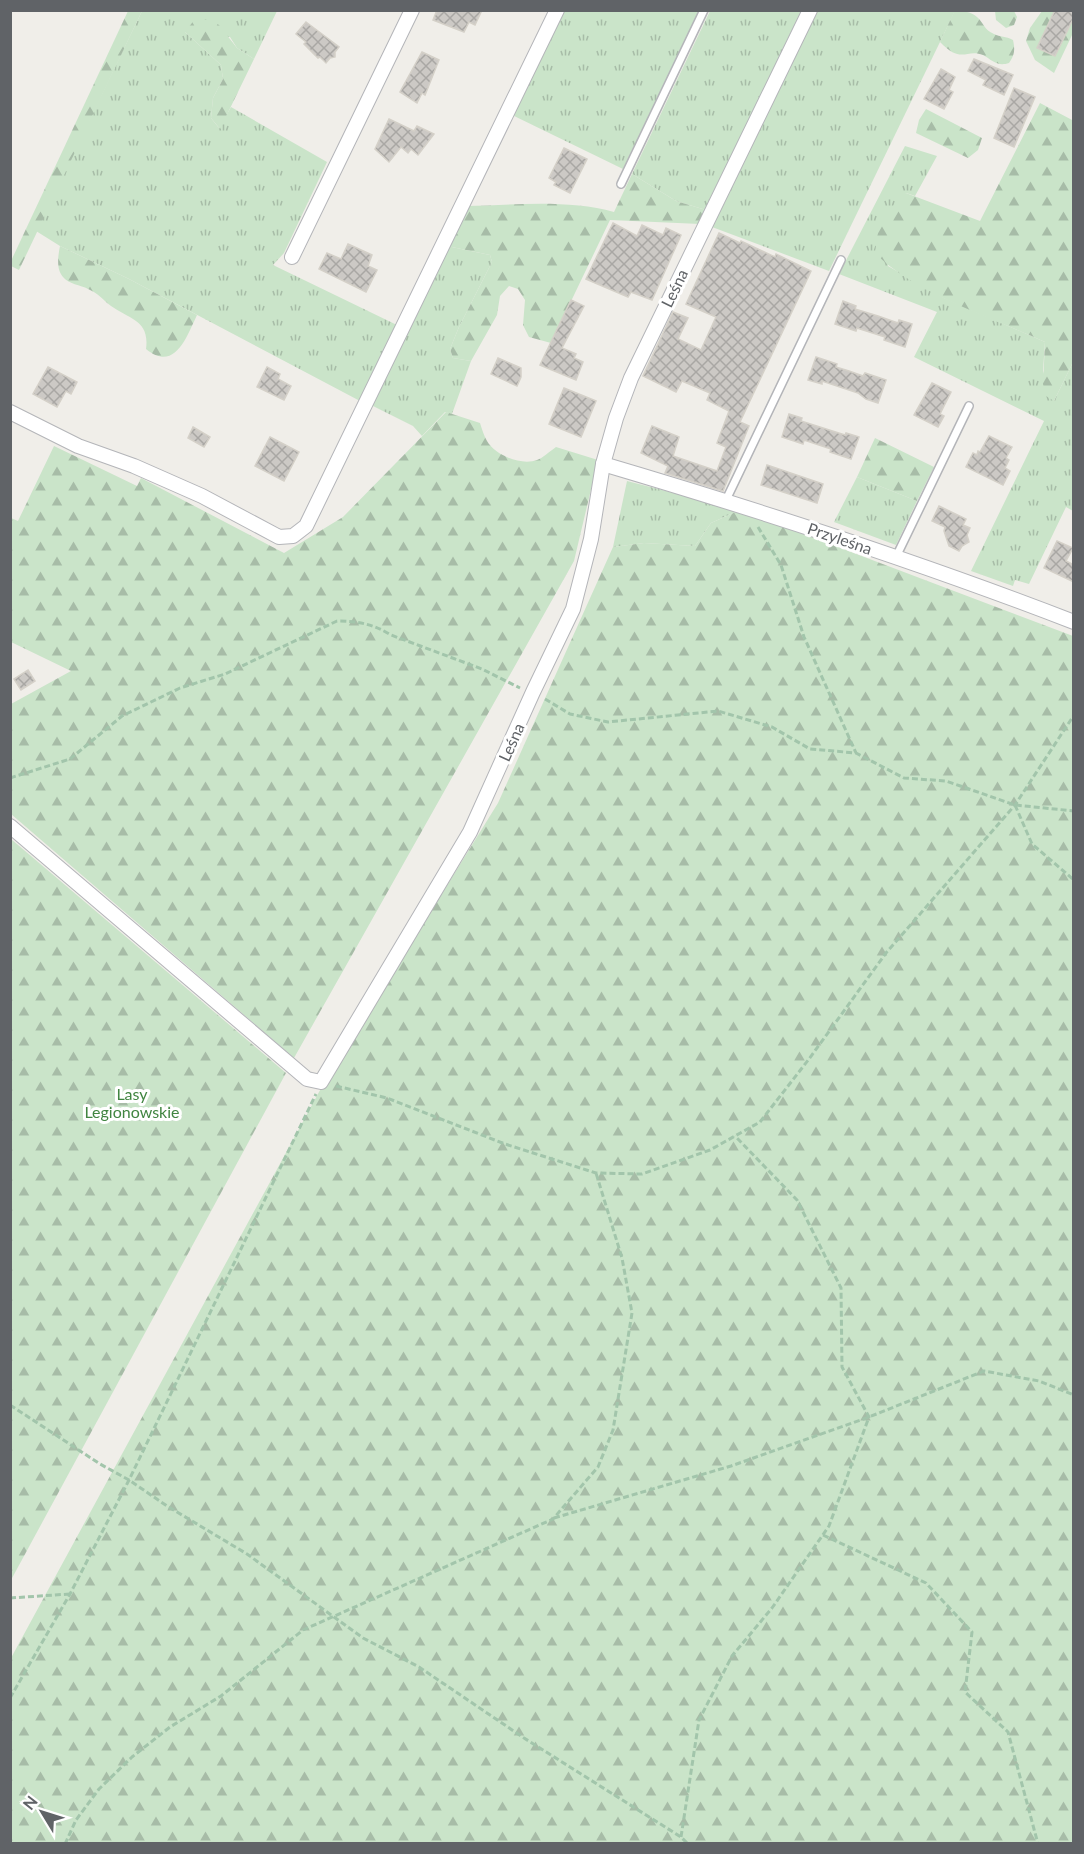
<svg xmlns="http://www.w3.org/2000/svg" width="1084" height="1854" viewBox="0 0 1084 1854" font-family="Lato,sans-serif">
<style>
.grass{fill:url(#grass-tufts)}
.forest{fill:url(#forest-firs)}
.building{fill:url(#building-cross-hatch);stroke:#d4d0c8;stroke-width:1.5}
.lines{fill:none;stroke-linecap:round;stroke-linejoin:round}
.service-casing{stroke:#b4b5b9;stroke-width:10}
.minor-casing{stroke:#b4b5b9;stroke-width:16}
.path{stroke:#a2c5ab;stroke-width:3;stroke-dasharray:6 3;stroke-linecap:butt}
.service{stroke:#fff;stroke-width:7}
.minor{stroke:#fff;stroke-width:14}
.labels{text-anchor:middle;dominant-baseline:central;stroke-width:6;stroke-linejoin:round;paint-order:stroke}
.street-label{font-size:16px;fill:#606367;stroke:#fff}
.park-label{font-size:16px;fill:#418541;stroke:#fff}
</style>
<defs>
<pattern id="grass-tufts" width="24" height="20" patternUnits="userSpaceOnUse" patternTransform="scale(1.5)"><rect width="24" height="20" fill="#cae4c9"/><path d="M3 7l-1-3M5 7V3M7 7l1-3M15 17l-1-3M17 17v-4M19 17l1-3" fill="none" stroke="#a7bca7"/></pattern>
<pattern id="forest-firs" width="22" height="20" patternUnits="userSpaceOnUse" patternTransform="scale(1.5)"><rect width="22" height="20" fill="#cae4c9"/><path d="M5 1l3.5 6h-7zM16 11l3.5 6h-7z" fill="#a7bca7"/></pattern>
<pattern id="building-cross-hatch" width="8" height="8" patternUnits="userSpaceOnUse" patternTransform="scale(1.5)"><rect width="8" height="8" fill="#ccc9c5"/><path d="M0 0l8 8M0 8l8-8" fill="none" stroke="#a9a7a4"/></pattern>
</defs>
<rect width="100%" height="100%" fill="#f0eee9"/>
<g class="grass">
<path d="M 142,11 L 277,11 L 254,59 L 237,48 L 230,37 L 185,32 L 221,65 L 223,79 L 213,98 L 211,118 L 219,128 L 231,107 L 327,162 L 284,253 L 273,265 L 399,326 L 360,401 L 129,279 L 60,246 L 36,231 Z"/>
<path d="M 562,11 L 699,11 L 623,169 L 510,114 Z"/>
<path d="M 710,11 L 801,11 L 706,210 L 676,201 L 632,174 Z"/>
<path d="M 817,11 L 955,11 L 829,271 L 712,227 Z"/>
<path d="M 905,146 L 937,156 L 915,196 L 906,193 L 888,266 L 944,298 L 1045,342 L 1043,371 L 1054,401 L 1073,362 L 1073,511 L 1066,507 L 1029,584 L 1015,580 L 1013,586 L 971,571 L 1044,421 L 914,357 L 937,312 L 839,274 Z"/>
<path d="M 447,246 L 490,255 L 492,262 L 459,327 L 450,349 L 453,358 L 471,361 L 452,414 L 445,412 L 422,436 L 413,426 L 369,404 Z"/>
<path d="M 857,477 L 917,501 L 896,545 L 834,522 Z"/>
<path d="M 627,481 L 740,510 L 711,523 L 695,546 L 644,543 L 613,547 Z"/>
</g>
<g class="forest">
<path d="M 955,10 C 960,10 972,12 977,17 C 984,23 984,30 994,34 C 1000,37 1006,36 1013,40 C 1015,49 1015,55 1009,63 C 997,67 992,60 983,55 C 966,48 962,65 940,42 Z"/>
<path d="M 128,11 L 142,11 L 19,270 L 11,266 L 11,261 Z"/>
<path d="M 995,11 L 1014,11 L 1017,17 L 1014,25 L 1006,28 L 996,20 Z"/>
<path d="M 1042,11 L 1055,11 L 1073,17 L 1073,33 L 1054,73 L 1035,60 L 1026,41 L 1030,28 Z"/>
<path d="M 195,19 L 211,20 L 219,25 L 237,48 L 254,59 L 220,129 L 211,118 L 213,98 L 223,79 L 221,65 L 185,32 Z"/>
<path d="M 1040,103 L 1074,121 L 1073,362 L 1054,401 L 1046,396 L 1043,384 L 1045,342 C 993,318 914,293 875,253 L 879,224 L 889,210 L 906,193 L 980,221 Z"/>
<path d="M 926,109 L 982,138 L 978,150 L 968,158 L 916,133 L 919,120 Z"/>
<path d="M 632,174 L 676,201 L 706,210 L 700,224 L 610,220 L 551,343 L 529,337 L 523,325 L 525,300 L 518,289 L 509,286 L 500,296 L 497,315 L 471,361 L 453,358 L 450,349 L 459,327 L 492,262 L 490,255 L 447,246 L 466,206 C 511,205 570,199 614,212 Z"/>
<path d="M 60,246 L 129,279 L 197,315 C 187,336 175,373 146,349 C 150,320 129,319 111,306 C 103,300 98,293 88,289 C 81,285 68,284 63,277 C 56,269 58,256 60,246 Z"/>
<path d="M 446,412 L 480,423 C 482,429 484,436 487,441 C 495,455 521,466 537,460 C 543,458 550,451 556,447 L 598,460 L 574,561 L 294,1058 L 11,814 L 11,704 L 71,671 L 11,642 L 11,518 L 18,521 L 54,446 L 137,486 L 141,478 L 284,553 L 343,517 Z"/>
<path d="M 875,438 L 934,467 L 917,501 L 857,477 Z"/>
<path d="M 740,510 L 1073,636 L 1073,1843 L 11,1844 L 11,1658 L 319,1092 L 498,803 L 613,547 L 644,543 L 695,546 L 711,523 Z"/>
<path d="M 11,839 L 286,1073 L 11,1580 Z"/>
</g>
<g class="building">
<path d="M 437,10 L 482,10 L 475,25 L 469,22 L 464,32 L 433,20 Z"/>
<path d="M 1055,10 L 1074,10 L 1074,17 L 1055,56 L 1037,48 Z"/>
<path d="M 306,22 L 339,47 L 335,52 L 335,57 L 330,58 L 326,63 L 320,57 L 318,58 L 304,44 L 306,42 L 296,34 Z"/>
<path d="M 422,52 L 439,60 L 425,95 L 422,93 L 417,103 L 400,92 Z"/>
<path d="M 974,59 L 1013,75 L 1004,95 L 983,85 L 986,80 L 968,71 Z"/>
<path d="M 941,69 L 955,77 L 949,90 L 953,92 L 944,109 L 924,99 Z"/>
<path d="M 1014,88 L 1035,97 L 1014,147 L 994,138 Z"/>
<path d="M 389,119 L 414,131 L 417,126 L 434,134 L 418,155 L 411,149 L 408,153 L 401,147 L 389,162 L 375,149 Z"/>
<path d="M 564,148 L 587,159 L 570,193 L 554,185 L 556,182 L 549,178 Z"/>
<path d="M 613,223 L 637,236 L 642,225 L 663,235 L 666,228 L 681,235 L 652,300 L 631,292 L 628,297 L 586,279 Z"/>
<path d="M 719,233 L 740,243 L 741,241 L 775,257 L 776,254 L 811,271 L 740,422 L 749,426 L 723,491 L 665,473 L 668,466 L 641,453 L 652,426 L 679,437 L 673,456 L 717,471 L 726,447 L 717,443 L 729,411 L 707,400 L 710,393 L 682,381 L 676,392 L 643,376 L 673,312 L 688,318 L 678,339 L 701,350 L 716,317 L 686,304 Z"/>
<path d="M 348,244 L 372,255 L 368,266 L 377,270 L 366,292 L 319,269 L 327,253 L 341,259 Z"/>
<path d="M 571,300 L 584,306 L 562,348 L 576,354 L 574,358 L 583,362 L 576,380 L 540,365 Z"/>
<path d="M 843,301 L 856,306 L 855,309 L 878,316 L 898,323 L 899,320 L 912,324 L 905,347 L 884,340 L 885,337 L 857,328 L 856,331 L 835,324 Z"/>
<path d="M 816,357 L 837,364 L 836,367 L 849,371 L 863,376 L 865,373 L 886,380 L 878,403 L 866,399 L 858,393 L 822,381 L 822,384 L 808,380 Z"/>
<path d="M 498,358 L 521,368 L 521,377 L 517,386 L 491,374 Z"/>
<path d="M 48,367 L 77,382 L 71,394 L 66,391 L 57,407 L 33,394 Z"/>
<path d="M 267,367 L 280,374 L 278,379 L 291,386 L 284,400 L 257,387 Z"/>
<path d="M 932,383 L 951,392 L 940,414 L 944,416 L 938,427 L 914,415 Z"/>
<path d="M 564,388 L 596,401 L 581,437 L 549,424 Z"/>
<path d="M 789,414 L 802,418 L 801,421 L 845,435 L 846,433 L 859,437 L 851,459 L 830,452 L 831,449 L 804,440 L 803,444 L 782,437 Z"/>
<path d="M 193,427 L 210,437 L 204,447 L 188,438 Z"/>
<path d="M 989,436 L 1012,447 L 1006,458 L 1009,460 L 1005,468 L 1010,471 L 1003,485 L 966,467 L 973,453 L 977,455 L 978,451 L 980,452 Z"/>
<path d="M 270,437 L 299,452 L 284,481 L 255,466 Z"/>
<path d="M 767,465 L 823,484 L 817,503 L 761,485 Z"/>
<path d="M 939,506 L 966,519 L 963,525 L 970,528 L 967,535 L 969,542 L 962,546 L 959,551 L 949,546 L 944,531 L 945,527 L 932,521 Z"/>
<path d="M 1057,541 L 1073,548 L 1066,561 L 1074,565 L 1074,582 L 1044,568 Z"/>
<path d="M 28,670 L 35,681 L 21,690 L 14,679 Z"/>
</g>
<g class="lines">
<g class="service-casing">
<g id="service">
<path d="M 621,184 L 704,10"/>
<path d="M 726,500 L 841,260"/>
<path d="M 896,557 L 969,406"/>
</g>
</g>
<g class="minor-casing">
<g id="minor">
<path d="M 292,257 L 412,10"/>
<path d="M 10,412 L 78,446 L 134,466 L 202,496 L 279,537 L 293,536 L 306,526 L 557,10"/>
<path d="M 603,464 C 762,511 919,562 1074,622"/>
<path d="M 10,826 L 307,1079 L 321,1082 L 470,832 L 533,692 L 573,609 L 591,539 L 603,464 L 616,418 L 631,378 L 810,10"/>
</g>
</g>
<g class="path">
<path d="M 758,527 L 781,565 L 804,637 L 856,753"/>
<path d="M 545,699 L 570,714 L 608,722 L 718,711 L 772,727 L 810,749 L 856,753 L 904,778 L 946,781 L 1015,805 L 1074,811"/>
<path d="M 10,778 L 70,759 L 122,716 L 180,688 L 225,674 L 337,621 C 358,621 373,624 391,635 L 482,669 L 520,688"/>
<path d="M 1015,805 L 1032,844 L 1074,880"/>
<path d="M 336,1086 L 387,1098 L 505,1144 L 596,1173 L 642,1174 L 710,1150 L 760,1122 L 809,1059 L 886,953 L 1015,805 L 1074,715"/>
<path d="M 10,1405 L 100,1464 L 129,1480 L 167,1506 L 247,1554 L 363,1638 L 419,1667 L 524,1738 L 681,1837 L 688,1844"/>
<path d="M 554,1518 L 731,1466 L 869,1417 L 984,1371 L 1039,1381 L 1074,1395"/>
<path d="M 823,1535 L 926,1583 L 972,1632 L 965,1692 L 1008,1732 L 1038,1844"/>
<path d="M 10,1598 L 70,1594"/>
<path d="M 10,1698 L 70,1594 L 129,1480 L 316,1094"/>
<path d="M 681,1837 L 699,1720 L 732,1656 L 772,1608 L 829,1526 L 869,1417 L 842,1367 L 841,1288 L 797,1200 L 735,1136"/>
<path d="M 65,1844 L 76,1820 L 99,1789 L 132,1757 L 170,1727 L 221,1696 L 303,1630 L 553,1519 L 598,1467 L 613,1430 L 632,1313 L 622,1258 L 596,1173"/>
</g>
<use href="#service" class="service"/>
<use href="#minor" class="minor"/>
</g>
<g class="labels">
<g class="street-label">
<text transform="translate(674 288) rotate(-64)">Leśna</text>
<text transform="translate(840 538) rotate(19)">Przyleśna</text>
<text transform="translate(511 742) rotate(-66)">Leśna</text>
</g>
<g class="park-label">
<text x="132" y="1093">Lasy<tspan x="132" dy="18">Legionowskie</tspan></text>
</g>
</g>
<rect width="1084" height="1854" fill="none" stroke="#606367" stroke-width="24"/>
<g transform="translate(42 1812) rotate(308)" stroke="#ffffff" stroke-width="4.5" paint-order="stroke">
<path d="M0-4.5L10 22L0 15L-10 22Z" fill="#606367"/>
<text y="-9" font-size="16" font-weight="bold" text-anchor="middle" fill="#606367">N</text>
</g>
</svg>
